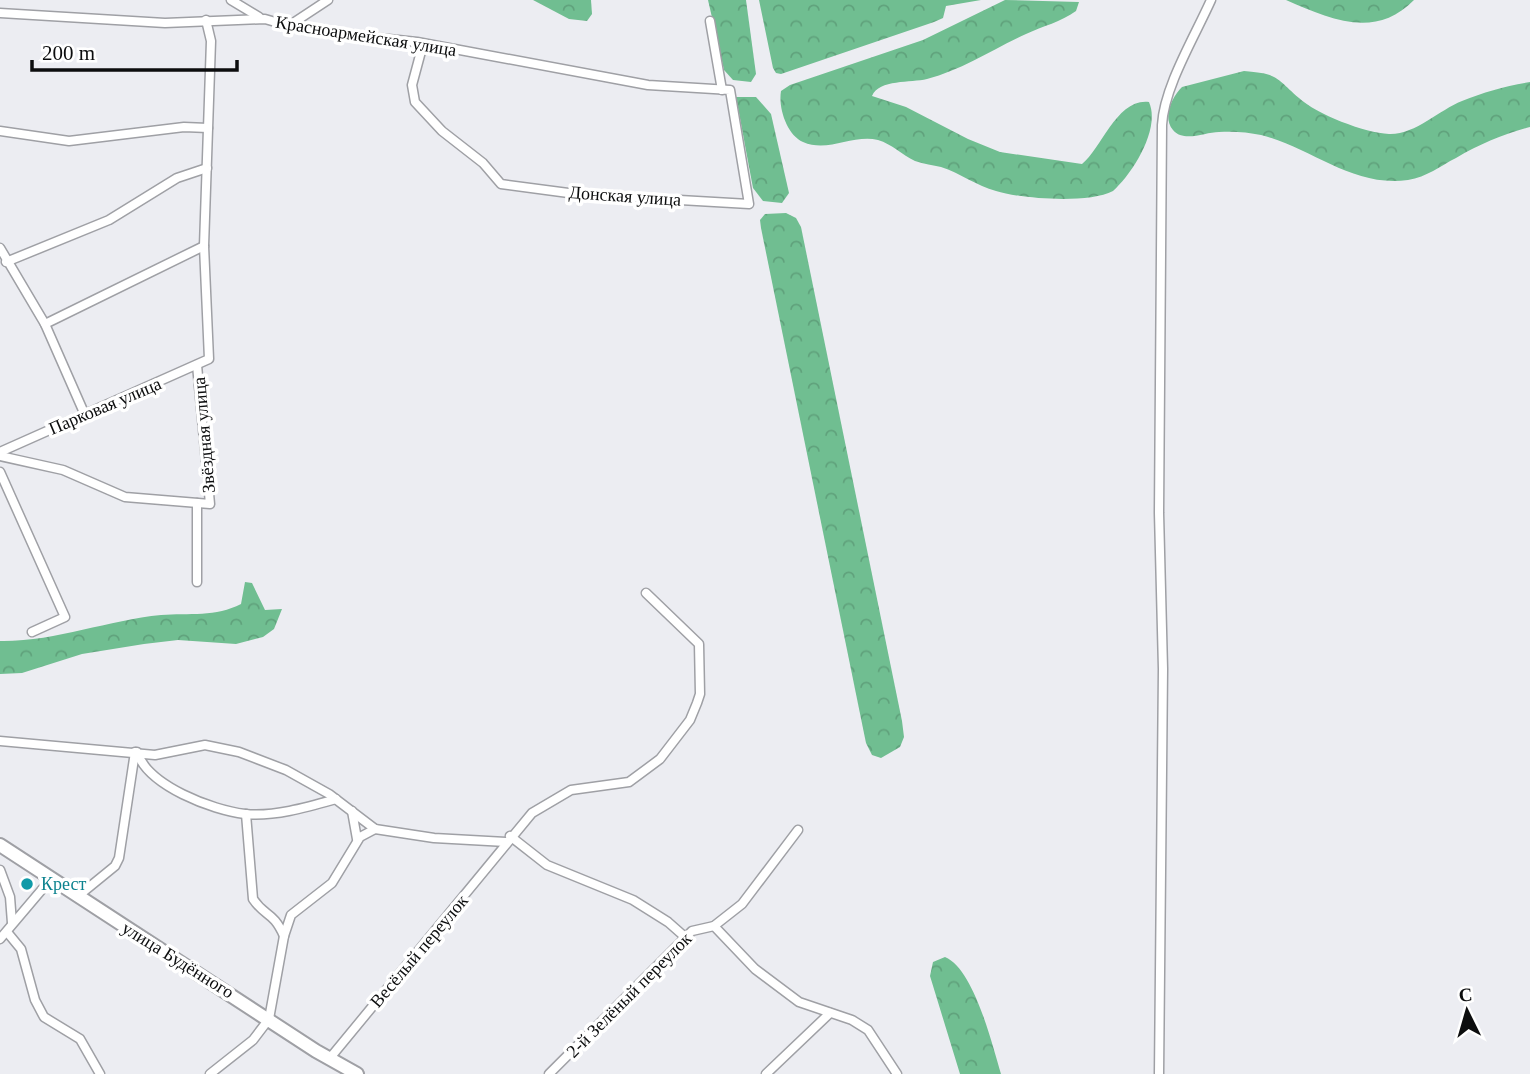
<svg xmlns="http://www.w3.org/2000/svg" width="1530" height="1074" viewBox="0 0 1530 1074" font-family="'Times New Roman',serif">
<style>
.forest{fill:url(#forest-crowns)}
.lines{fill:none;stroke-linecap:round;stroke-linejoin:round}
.minor-casing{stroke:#9fa0a5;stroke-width:11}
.secondary-casing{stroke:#9fa0a5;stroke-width:16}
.minor{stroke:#fff;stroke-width:8}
.secondary{stroke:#fff;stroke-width:12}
.culture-dot{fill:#0f9aa8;stroke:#fff;stroke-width:2.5}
.labels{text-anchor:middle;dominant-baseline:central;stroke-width:7;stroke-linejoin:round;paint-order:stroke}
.street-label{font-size:18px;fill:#0c0d0e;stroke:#fff}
.culture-label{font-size:18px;fill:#0d838f;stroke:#fff;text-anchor:start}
</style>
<defs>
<pattern id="forest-crowns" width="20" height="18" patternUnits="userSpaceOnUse" patternTransform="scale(1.75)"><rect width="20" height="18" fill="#70be91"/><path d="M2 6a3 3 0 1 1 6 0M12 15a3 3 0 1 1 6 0" fill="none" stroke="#60a27c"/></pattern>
</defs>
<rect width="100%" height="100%" fill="#ecedf2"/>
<g class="forest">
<path d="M 533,0 L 591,0 L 592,14 L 587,21 L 569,19 Z"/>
<path d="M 708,0 L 746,0 L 756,74 L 751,82 L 733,80 L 724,70 Z"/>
<path d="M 759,0 L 981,0 L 946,6 L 943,18 L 934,22 L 781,74 L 776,73 L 773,68 Z"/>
<path d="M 1005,0 L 1079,2 L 1076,11 C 1061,22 1043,26 1026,34 C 993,49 962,70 927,79 C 911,83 879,79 872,96 L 906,107 L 968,139 L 1000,152 L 1082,164 C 1102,148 1117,98 1149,102 C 1161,129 1132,174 1113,191 C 1088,204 1022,199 996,191 C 977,186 960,173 941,167 C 933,165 924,164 915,161 C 902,155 892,144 878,140 C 853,134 828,153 803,142 C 787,135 778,108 781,91 L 790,85 L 923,40 Z"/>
<path d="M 1286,0 L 1414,0 C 1375,40 1330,19 1286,0 Z"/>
<path d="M 1244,71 C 1279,74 1275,77 1299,98 C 1316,114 1365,133 1389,134 C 1415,135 1439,110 1462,101 C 1484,92 1506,86 1530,82 L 1530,127 C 1504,134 1480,144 1456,158 C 1440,166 1427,177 1408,180 C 1353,188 1312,148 1261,135 C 1248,132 1232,131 1219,132 C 1205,132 1184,143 1173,130 C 1162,117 1172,97 1182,87 Z"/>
<path d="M 736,97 L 756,97 L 771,114 L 789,193 L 782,203 L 763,201 L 753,188 Z"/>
<path d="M 786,213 L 796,218 L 801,227 L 902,721 L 904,737 L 900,747 L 881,758 L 872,755 L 866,743 L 761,228 L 760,220 L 765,214 Z"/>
<path d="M 245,582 L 252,583 L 265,610 L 282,609 L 274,629 L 263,637 L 236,644 L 178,640 L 144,644 L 82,654 L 22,673 L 0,674 L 0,641 C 54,642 108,620 161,615 C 189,613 216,617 241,604 Z"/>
<path d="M 945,957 C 974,969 992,1044 1001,1074 L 960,1074 L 930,976 L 933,962 Z"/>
</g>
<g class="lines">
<g class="minor-casing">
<g id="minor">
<path d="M 231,0 L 259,17"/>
<path d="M 0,13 L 165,23 L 265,19 L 303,30 L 417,42 L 648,85 L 730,90 L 749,204 L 576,194 L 501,184 L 483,163 L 442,131 L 415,102 L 412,85 L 423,44"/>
<path d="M 710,21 L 722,90"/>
<path d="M 290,25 L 328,0"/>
<path d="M 0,131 L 69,141 L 184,127 L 208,128"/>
<path d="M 0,248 L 45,324 L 85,415"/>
<path d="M 6,262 L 109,220 L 177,178 L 207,168"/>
<path d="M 45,324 L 204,246"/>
<path d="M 0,452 L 209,359 L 204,246 L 211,41 L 206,20"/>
<path d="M 0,456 L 63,470 L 125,497 L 210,504 L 197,365"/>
<path d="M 0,472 L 65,617 L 32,632"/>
<path d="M 197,503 L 197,582"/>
<path d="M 0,741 L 155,755 L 205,745 L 239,752 L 286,770 L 329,794 L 375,829 L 434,838 L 506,842"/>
<path d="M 137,752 C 148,786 212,810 245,814 C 274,817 308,807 336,799"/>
<path d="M 352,811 L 357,839"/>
<path d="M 246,814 L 253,899 C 265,917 273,911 284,936"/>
<path d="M 510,836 L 547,865 L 633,900 L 668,922 L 685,937"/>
<path d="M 0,870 L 10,897 L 12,923"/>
<path d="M 77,897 L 115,866 L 119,858 L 135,752"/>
<path d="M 714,926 L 755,969 L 799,1002 L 852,1020 L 868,1030 L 897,1074"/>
<path d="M 7,932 L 21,949 L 35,1000 L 44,1017 L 80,1039 L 100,1074"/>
<path d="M 0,939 L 50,880"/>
<path d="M 330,1058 L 532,813 L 571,790 L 629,782 L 660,759 L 690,720 L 697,703 L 700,694 L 699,644 L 646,593"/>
<path d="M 210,1074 L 253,1040 L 269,1019 L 284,936 L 291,915 L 332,883 L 360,837 L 375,829"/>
<path d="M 549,1074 L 692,931 L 714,926 L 742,904 L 798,830"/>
<path d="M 766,1074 L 830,1013"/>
<path d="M 1159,1074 L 1163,669 L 1159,513 L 1162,125 C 1164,87 1195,36 1211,0"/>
</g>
</g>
<g class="secondary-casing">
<path id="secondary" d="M 0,845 L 316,1051 L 357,1074"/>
</g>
<use href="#minor" class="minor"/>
<use href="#secondary" class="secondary"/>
</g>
<circle class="culture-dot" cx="27" cy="884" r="7"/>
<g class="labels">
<g class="street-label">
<text transform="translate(366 36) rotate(9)">Красноармейская улица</text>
<text transform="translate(625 196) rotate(4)">Донская улица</text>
<text transform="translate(105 406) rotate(-23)">Парковая улица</text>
<text transform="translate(204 435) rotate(-95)">Звёздная улица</text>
<text transform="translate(419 951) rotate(-50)">Весёлый переулок</text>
<text transform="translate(178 960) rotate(32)">улица Будённого</text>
<text transform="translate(629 995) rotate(-45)">2-й Зелёный переулок</text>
</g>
<g class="culture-label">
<text x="41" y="884">Крест</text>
</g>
</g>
<g transform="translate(1467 1011) rotate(355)" stroke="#ffffff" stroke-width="5" paint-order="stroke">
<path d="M0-5L12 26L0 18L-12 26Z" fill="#0c0d0e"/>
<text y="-10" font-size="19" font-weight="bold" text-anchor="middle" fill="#0c0d0e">С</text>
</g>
<path d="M32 60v10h205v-10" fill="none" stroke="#0c0d0e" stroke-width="3.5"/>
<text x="42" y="60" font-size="21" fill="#0c0d0e" stroke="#ffffff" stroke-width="5" paint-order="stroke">200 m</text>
</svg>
